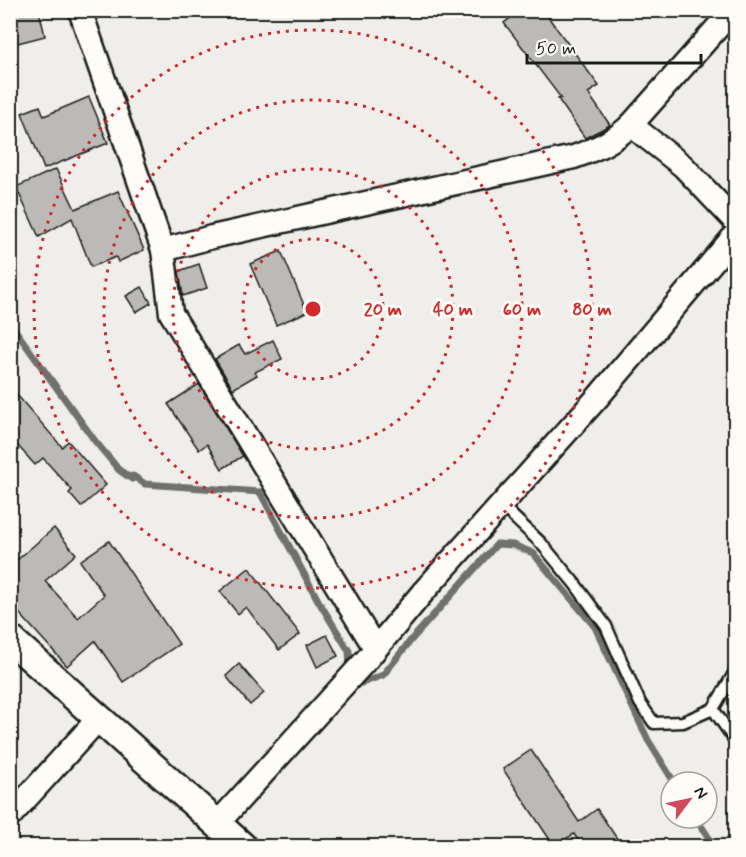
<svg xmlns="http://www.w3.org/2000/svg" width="746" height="857" viewBox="0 0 746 857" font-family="Mynerve,sans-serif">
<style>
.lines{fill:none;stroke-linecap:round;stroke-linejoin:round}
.stream{stroke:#706f6d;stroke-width:7}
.building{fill:#bbbab6;stroke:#1c1c1c;stroke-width:1.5}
.service-casing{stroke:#1c1c1c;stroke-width:15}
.minor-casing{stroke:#1c1c1c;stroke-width:27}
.tertiary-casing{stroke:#1c1c1c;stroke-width:32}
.service{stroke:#fdfcf7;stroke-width:10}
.minor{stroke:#fdfcf7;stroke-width:22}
.tertiary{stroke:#fdfcf7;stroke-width:27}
.ring{fill:none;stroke:#d62828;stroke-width:3;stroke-dasharray:3 6}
.centre{fill:#d62828;stroke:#fdfcf7;stroke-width:3}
.ring-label{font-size:18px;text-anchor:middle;font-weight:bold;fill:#d62828;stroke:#fdfcf7;stroke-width:6;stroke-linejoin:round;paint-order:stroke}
</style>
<rect width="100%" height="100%" fill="#f0eeea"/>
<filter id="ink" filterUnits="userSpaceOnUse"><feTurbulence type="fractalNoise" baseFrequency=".0167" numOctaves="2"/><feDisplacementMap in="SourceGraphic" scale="12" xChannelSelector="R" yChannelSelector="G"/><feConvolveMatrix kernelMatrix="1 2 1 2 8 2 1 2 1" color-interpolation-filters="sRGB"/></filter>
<g filter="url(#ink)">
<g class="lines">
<g class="stream">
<path d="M 10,323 L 95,441 L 119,470 L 132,479 L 133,476 L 145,484 L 260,492 L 319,602 L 349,651 L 350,668 L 362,683 L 383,675 L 412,639 L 497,544 L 513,545 L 533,553 L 595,627 L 648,740 L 674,782"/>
<path d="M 696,818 L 714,846"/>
</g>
</g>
<g class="building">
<path d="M 10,10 L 39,10 L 45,36 L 10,45 Z"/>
<path d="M 521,10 L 543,10 L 599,86 L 588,93 L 610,125 L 585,138 L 558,99 L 561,98 L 504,23 Z"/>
<path d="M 89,97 L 108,143 L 44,169 L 22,113 L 40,106 L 44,116 Z"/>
<path d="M 56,169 L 75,209 L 118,191 L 144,250 L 118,262 L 116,257 L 91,267 L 72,218 L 39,237 L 16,187 Z"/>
<path d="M 281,251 L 307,312 L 276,325 L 250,264 Z"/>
<path d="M 199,264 L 207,288 L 183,296 L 179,271 Z"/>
<path d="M 142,287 L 151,303 L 136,312 L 126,296 Z"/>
<path d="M 273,340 L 282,359 L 255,372 L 257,375 L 233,389 L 215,359 L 239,345 L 245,354 Z"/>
<path d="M 199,384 L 243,456 L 222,469 L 207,444 L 199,450 L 168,404 Z"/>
<path d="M 10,387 L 62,447 L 68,441 L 106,485 L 81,507 L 69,493 L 72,490 L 43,458 L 35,465 L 10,437 Z"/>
<path d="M 54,528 L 76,554 L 45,581 L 78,618 L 104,595 L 80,561 L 109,541 L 179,644 L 123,682 L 95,641 L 67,666 L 10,603 L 10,566 Z"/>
<path d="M 249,568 L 300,634 L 279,650 L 246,607 L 238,614 L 220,591 Z"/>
<path d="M 327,635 L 338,656 L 317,667 L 307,645 Z"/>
<path d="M 239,664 L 264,693 L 250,705 L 226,676 Z"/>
<path d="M 531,750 L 579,822 L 597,809 L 622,846 L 582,846 L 574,834 L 554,846 L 503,769 Z"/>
</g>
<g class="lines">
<g class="service-casing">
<g id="service">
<path d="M 501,505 L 541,543 L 575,584 L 606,626 L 640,703 L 654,723 L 683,722 L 713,709 L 736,670"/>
<path d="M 713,709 L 736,742"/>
</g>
</g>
<g class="minor-casing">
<g id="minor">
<path d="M 80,10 L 163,250 L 171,313 L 375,648"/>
<path d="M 631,125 L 683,166 L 736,222"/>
<path d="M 163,250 L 212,237 L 574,157 C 596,149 614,141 631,125 L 733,10"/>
<path d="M 10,816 L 100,717"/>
<path d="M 217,824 L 368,658 L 424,591 L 598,397 L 736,234"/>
</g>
</g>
<g class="tertiary-casing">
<path id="tertiary" d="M 10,639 L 242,846"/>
</g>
<use href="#service" class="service"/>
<use href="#minor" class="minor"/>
<use href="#tertiary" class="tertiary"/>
</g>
</g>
<g class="ring">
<circle cx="313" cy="309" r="70"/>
<circle cx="313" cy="309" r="140"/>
<circle cx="313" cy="309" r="209"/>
<circle cx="313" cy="309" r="279"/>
</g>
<circle cx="313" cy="309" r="9" class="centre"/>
<g class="ring-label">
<text x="383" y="315">20 m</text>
<text x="453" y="315">40 m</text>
<text x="522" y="315">60 m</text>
<text x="592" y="315">80 m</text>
</g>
<rect width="746" height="857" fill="none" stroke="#fdfcf7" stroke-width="36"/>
<rect x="18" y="18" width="710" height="821" fill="none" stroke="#1c1c1c" stroke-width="2" filter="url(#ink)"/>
<g transform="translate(689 800) rotate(58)"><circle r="28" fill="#fdfcf7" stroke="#a3a29f" stroke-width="1.5"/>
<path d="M0-4.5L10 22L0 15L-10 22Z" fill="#d1495b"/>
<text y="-9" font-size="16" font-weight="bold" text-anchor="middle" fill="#1c1c1c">N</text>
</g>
<path d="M527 54v9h174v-9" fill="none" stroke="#1c1c1c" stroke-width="3"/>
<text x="536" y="54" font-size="18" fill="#1c1c1c" stroke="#fdfcf7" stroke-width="4.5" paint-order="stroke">50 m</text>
</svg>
